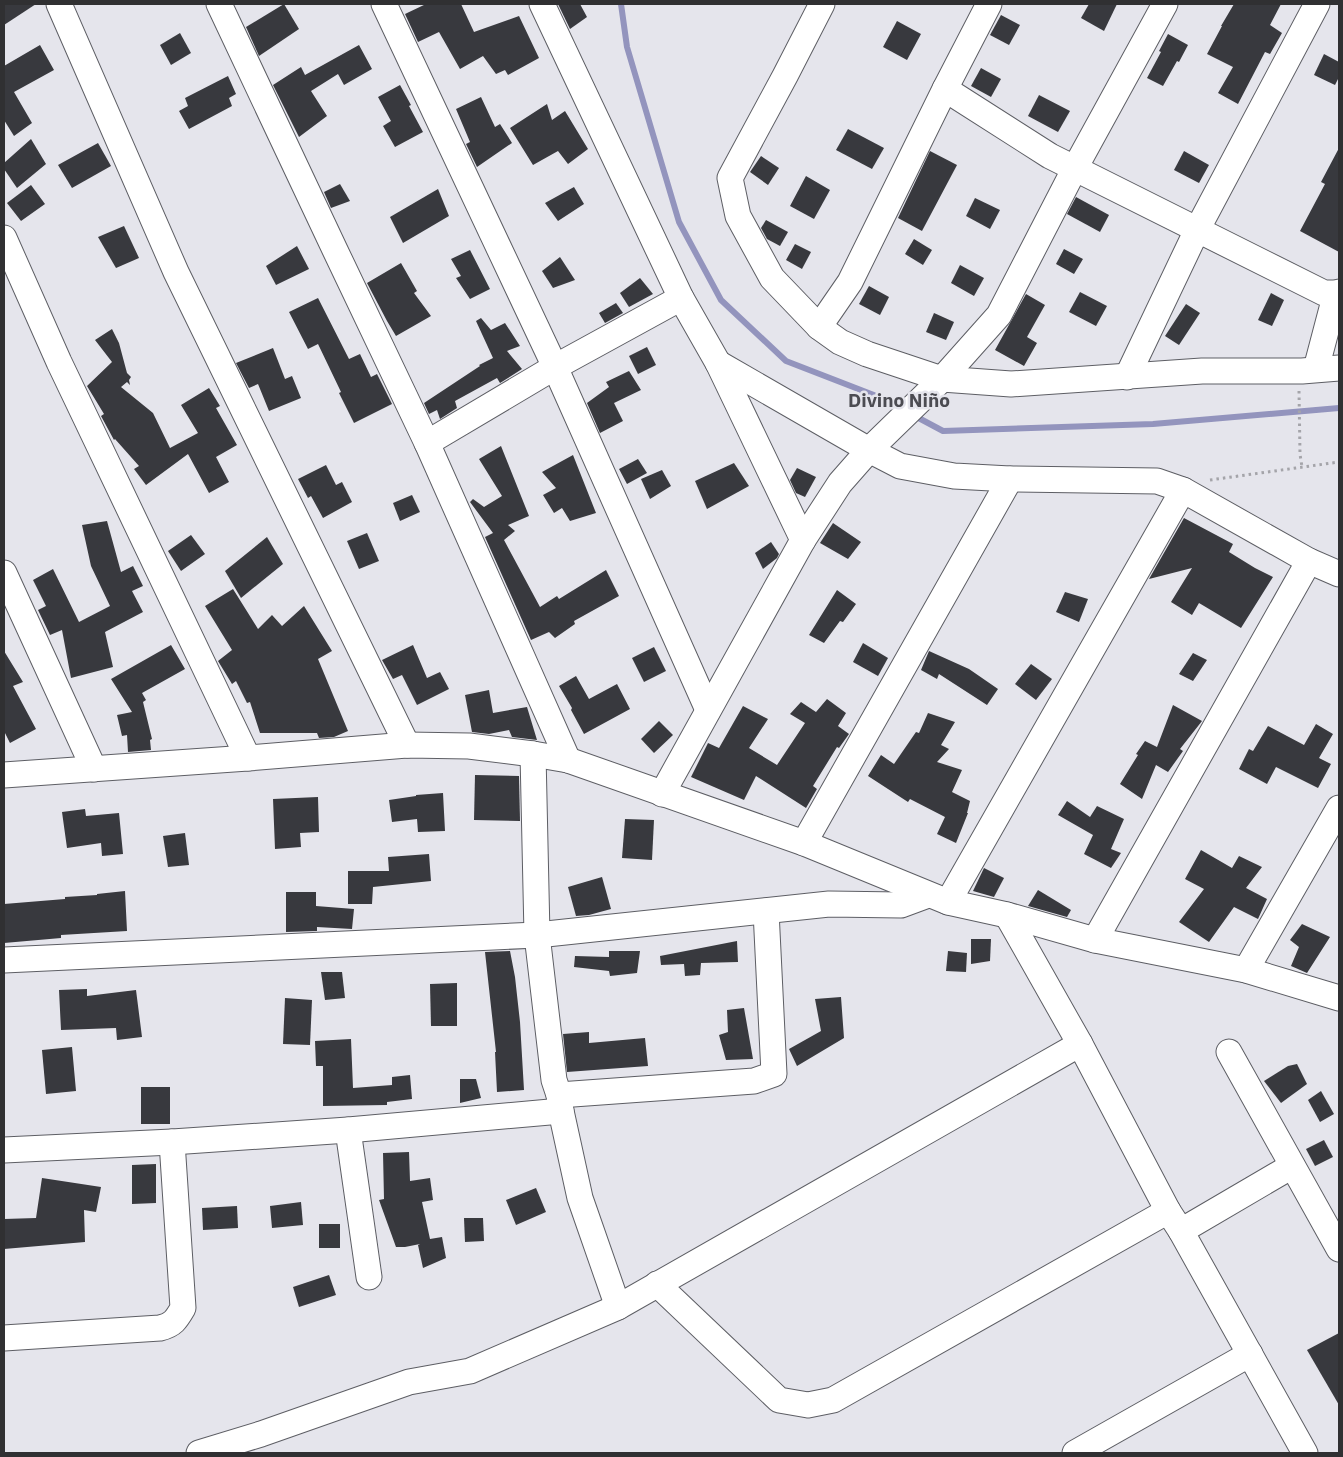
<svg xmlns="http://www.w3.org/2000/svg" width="1343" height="1457" viewBox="0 0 1343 1457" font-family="'IBM Plex Sans',sans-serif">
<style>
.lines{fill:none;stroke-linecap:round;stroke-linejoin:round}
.stream{stroke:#9394bd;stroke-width:6}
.building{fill:#38393e}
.minor-casing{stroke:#5d5e64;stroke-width:27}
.path{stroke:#a4a4a9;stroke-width:3;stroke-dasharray:2.5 4;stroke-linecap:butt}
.minor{stroke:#fff;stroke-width:25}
.labels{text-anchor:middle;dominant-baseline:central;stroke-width:5;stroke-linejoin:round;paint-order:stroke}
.neighbourhood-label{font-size:19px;font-weight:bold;fill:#4c4c52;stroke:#e5e5ec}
</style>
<rect width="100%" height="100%" fill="#e5e5ec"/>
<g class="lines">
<g class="stream">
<path d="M 621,4 L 627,47 L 679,222 L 721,300 L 786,361 L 879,397 L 902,410"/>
<path d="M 913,415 L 943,431 L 1153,424 L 1339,408"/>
</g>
</g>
<g class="building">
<path d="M 4,4 L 36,4 L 4,25 Z"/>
<path d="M 284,4 L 299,29 L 259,56 L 246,27 Z"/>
<path d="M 426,4 L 461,4 L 474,32 L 519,16 L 539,58 L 508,75 L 505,70 L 496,74 L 483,56 L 460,69 L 439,32 L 418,42 L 405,14 Z"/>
<path d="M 558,4 L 580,4 L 587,17 L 570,29 Z"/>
<path d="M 1089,4 L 1117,4 L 1104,31 L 1081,18 Z"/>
<path d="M 1234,4 L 1281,4 L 1270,25 L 1282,33 L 1270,54 L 1265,52 L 1238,104 L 1218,93 L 1233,67 L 1207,54 L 1222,26 L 1221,26 Z"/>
<path d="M 1001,15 L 1020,25 L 1009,45 L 990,35 Z"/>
<path d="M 897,21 L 921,34 L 907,60 L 883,47 Z"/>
<path d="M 180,33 L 191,53 L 171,65 L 160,45 Z"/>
<path d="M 1168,34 L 1188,45 L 1179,62 L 1177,61 L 1163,86 L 1147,78 L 1161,52 L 1159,51 Z"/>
<path d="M 40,45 L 54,70 L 14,92 L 32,123 L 14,136 L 4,120 L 4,66 Z"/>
<path d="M 359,45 L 372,69 L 344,85 L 338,74 L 311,91 L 327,116 L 299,137 L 273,85 L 301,67 L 305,75 Z"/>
<path d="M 1324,54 L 1339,62 L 1339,77 L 1335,85 L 1314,75 Z"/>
<path d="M 981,68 L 1001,79 L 991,97 L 971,86 Z"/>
<path d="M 228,76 L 236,94 L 229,98 L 232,106 L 189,129 L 179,111 L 188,106 L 185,98 Z"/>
<path d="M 400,85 L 411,105 L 409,106 L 423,132 L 395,147 L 383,126 L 391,121 L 378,97 Z"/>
<path d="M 1039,95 L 1070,111 L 1058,132 L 1028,116 Z"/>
<path d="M 481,97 L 495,127 L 500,124 L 512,143 L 477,167 L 466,144 L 470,142 L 456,109 Z"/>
<path d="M 547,104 L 552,120 L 565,111 L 588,149 L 568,164 L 558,151 L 533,165 L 510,128 Z"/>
<path d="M 848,129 L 884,148 L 872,169 L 836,150 Z"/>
<path d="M 31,139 L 46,164 L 17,188 L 4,169 L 4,163 Z"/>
<path d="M 98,143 L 111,166 L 72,188 L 58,165 Z"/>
<path d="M 1339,148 L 1339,252 L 1300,231 L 1325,184 L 1321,182 Z"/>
<path d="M 930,151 L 957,165 L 922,231 L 898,218 Z"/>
<path d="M 1184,151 L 1209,165 L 1199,183 L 1174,170 Z"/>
<path d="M 761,156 L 779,168 L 768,185 L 750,172 Z"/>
<path d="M 806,176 L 830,190 L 814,219 L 790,206 Z"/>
<path d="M 340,184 L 350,201 L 331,208 L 324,192 Z"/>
<path d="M 31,185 L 45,204 L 21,221 L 7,203 Z"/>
<path d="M 574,187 L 584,204 L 558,221 L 545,203 Z"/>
<path d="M 438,189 L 449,216 L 403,243 L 390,217 Z"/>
<path d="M 1076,197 L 1109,215 L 1100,232 L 1067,214 Z"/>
<path d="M 975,198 L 1000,210 L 990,229 L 966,216 Z"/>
<path d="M 766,220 L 788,232 L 780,246 L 767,239 L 761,228 Z"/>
<path d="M 124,226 L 139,258 L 116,268 L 98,237 Z"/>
<path d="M 914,239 L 932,250 L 923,265 L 905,254 Z"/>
<path d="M 795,244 L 811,252 L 802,269 L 786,260 Z"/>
<path d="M 297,246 L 309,269 L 276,285 L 266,266 Z"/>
<path d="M 1064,249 L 1083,259 L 1074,274 L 1056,264 Z"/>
<path d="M 470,250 L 490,289 L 470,299 L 456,278 L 461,276 L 451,259 Z"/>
<path d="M 560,257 L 575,280 L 553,288 L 542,271 Z"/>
<path d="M 401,263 L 417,291 L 414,293 L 431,316 L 396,336 L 387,321 L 367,283 Z"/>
<path d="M 960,265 L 984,278 L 974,296 L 951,283 Z"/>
<path d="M 640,278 L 653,294 L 629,307 L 620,293 Z"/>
<path d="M 869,286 L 889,297 L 880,315 L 859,304 Z"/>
<path d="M 1080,292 L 1107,306 L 1096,326 L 1069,312 Z"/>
<path d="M 1271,293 L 1284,300 L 1272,326 L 1258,320 Z"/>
<path d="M 1026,294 L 1045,305 L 1027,337 L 1037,343 L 1024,366 L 995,350 Z"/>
<path d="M 318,298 L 349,359 L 360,354 L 371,377 L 377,374 L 392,404 L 354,423 L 339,393 L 341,392 L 318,344 L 308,349 L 289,312 Z"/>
<path d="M 616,303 L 623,313 L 605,323 L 599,313 Z"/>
<path d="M 1186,304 L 1200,313 L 1179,345 L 1165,336 Z"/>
<path d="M 934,313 L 954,322 L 946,340 L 926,332 Z"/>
<path d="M 481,318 L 491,330 L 505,323 L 520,346 L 507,351 L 522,369 L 500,383 L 497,378 L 455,401 L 457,408 L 440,419 L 437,410 L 429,414 L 424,403 L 480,366 L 479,365 L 493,358 L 476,321 Z"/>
<path d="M 112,329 L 119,343 L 127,373 L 131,377 L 129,380 L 130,385 L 127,382 L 121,387 L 153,413 L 170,448 L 198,433 L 181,405 L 209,388 L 220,406 L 216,408 L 237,445 L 216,457 L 229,482 L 209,493 L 188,454 L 146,485 L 134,469 L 139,466 L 115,439 L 114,440 L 101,416 L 104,414 L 87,386 L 112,362 L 95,340 Z"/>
<path d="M 647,347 L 656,365 L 638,374 L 629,356 Z"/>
<path d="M 273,348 L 285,379 L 292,376 L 301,398 L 269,411 L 258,384 L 249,388 L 236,363 Z"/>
<path d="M 629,371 L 641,390 L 614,403 L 623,421 L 600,433 L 587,403 L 609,387 L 606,382 Z"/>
<path d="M 501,446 L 529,516 L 508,525 L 515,531 L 504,540 L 540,607 L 557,596 L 559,599 L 606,570 L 619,596 L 574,621 L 575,624 L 555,638 L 549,632 L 531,640 L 485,537 L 493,533 L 470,502 L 473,499 L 484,507 L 502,496 L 479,459 Z"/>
<path d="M 573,455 L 596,513 L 570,521 L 562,508 L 554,513 L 543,495 L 556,488 L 542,472 Z"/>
<path d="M 638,459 L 647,473 L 627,484 L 619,469 Z"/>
<path d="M 734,463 L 749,486 L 707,509 L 695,481 Z"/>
<path d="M 326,465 L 336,485 L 342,482 L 352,502 L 323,518 L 311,496 L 308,498 L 298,479 Z"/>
<path d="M 797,468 L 816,477 L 805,497 L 796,493 L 790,480 Z"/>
<path d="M 662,470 L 671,486 L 650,499 L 641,479 Z"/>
<path d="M 412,495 L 420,512 L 400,521 L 393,503 Z"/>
<path d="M 1184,518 L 1233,544 L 1229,552 L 1255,568 L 1273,577 L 1241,628 L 1199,603 L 1192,615 L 1171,602 L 1192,568 L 1149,579 Z"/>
<path d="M 107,521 L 121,572 L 133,566 L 143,586 L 132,591 L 143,612 L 105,632 L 113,667 L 71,678 L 62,630 L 50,635 L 38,610 L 46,606 L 33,580 L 53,569 L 79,622 L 110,606 L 91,566 L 82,525 Z"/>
<path d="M 833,523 L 861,542 L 848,559 L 820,543 Z"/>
<path d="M 367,533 L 379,561 L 359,569 L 347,541 Z"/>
<path d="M 191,535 L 205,554 L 181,571 L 168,551 Z"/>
<path d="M 267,537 L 283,564 L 241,598 L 225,571 Z"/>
<path d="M 771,542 L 779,554 L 777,558 L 763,569 L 755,553 Z"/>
<path d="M 233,589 L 258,629 L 272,615 L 282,626 L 304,606 L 332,651 L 318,659 L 348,731 L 334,737 L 319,738 L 317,733 L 260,733 L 250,702 L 247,703 L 236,681 L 232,684 L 218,661 L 232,650 L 205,606 Z"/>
<path d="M 837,590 L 856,604 L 843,622 L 840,621 L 824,643 L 809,635 Z"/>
<path d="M 1065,592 L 1088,599 L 1079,622 L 1056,612 Z"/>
<path d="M 863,643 L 888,658 L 878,676 L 853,662 Z"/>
<path d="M 171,645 L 185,669 L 142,693 L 146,700 L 143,702 L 152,739 L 150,740 L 151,750 L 128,752 L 127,735 L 122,736 L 117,715 L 132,712 L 111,679 Z"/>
<path d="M 413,645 L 427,678 L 440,672 L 449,689 L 417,705 L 402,675 L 393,679 L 382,660 Z"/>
<path d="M 654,647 L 666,671 L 644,682 L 632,658 Z"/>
<path d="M 4,651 L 23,682 L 13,686 L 36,729 L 10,743 L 4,731 Z"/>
<path d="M 929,651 L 969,669 L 998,689 L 987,705 L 939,674 L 937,679 L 921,670 Z"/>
<path d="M 1193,653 L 1207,660 L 1193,681 L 1179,674 Z"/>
<path d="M 1031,664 L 1052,679 L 1036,700 L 1015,684 Z"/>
<path d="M 576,676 L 589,699 L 617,684 L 630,709 L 584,734 L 571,710 L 572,708 L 559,686 Z"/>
<path d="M 489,690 L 493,713 L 527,707 L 537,740 L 512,737 L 509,730 L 489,734 L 472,732 L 465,695 Z"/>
<path d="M 827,699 L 846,713 L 838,726 L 849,734 L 839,748 L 837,747 L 813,786 L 817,789 L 806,808 L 756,776 L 744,800 L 691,777 L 708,743 L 719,748 L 743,706 L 768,719 L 749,748 L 777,765 L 805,723 L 790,714 L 801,702 L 816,712 Z"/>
<path d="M 1173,705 L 1202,721 L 1180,749 L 1183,751 L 1168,772 L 1156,765 L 1142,799 L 1120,784 L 1138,755 L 1136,754 L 1145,741 L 1157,747 Z"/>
<path d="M 928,713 L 955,722 L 941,745 L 949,749 L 937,762 L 962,770 L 952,792 L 970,801 L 967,813 L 968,813 L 956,843 L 937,834 L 945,817 L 910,799 L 908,802 L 868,776 L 881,755 L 894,764 L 916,732 L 919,733 Z"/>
<path d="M 659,721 L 673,735 L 654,753 L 641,739 Z"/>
<path d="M 1316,724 L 1333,734 L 1319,758 L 1331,764 L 1318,788 L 1276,767 L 1267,784 L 1239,769 L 1249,749 L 1253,751 L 1268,726 L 1304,745 Z"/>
<path d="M 475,775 L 519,776 L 520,821 L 474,820 Z"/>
<path d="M 443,793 L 445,831 L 418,832 L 417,819 L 392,822 L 389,800 L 416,796 L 416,795 Z"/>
<path d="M 318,797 L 319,832 L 300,833 L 301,847 L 275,849 L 273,799 Z"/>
<path d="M 1067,801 L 1090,817 L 1097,806 L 1124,819 L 1111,849 L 1121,853 L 1111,868 L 1084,854 L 1093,835 L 1058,815 Z"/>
<path d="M 85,809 L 86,816 L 119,813 L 123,854 L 102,856 L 101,843 L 67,848 L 62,812 Z"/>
<path d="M 625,819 L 654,820 L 652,860 L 622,858 Z"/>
<path d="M 185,833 L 189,865 L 168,867 L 163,836 Z"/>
<path d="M 1201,850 L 1232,868 L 1239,856 L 1262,867 L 1246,888 L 1267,899 L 1258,919 L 1234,907 L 1209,942 L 1179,922 L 1204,889 L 1185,879 Z"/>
<path d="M 429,854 L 431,881 L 373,887 L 372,904 L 348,904 L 348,871 L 389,871 L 388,857 Z"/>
<path d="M 984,868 L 1004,878 L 994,897 L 973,891 Z"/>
<path d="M 602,877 L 611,909 L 589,915 L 576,916 L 568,887 Z"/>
<path d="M 1038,890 L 1071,910 L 1067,917 L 1028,906 Z"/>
<path d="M 125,891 L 127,931 L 61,935 L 61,938 L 4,943 L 4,904 L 65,899 L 65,897 L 97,895 L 97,894 Z"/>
<path d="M 286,892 L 316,892 L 316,906 L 354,909 L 352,929 L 317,927 L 317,931 L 286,932 Z"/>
<path d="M 1302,924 L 1330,937 L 1307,973 L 1291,966 L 1299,947 L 1290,940 Z"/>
<path d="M 971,939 L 991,939 L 990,961 L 971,964 Z"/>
<path d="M 737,941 L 738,962 L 701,963 L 700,975 L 685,976 L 684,964 L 661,965 L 660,956 Z"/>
<path d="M 510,951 L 515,977 L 520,1022 L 524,1090 L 497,1092 L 495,1052 L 496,1052 L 485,952 Z"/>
<path d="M 609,951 L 640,951 L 637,973 L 610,976 L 609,971 L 574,967 L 575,956 L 609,957 Z"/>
<path d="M 948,951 L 967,953 L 966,972 L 946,971 Z"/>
<path d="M 321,972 L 342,972 L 345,998 L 325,1000 Z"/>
<path d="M 457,983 L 457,1026 L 431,1026 L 430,984 Z"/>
<path d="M 87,989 L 87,996 L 136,990 L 142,1037 L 117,1040 L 116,1028 L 61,1030 L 59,990 Z"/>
<path d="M 841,997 L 844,1038 L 797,1066 L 789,1049 L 821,1031 L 815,999 Z"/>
<path d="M 285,998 L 312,1000 L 310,1045 L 283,1044 Z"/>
<path d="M 744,1008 L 753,1059 L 726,1060 L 719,1035 L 728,1032 L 727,1010 Z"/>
<path d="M 589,1032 L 589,1043 L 645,1038 L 648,1066 L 567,1072 L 563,1034 Z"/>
<path d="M 351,1039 L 353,1088 L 392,1085 L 392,1077 L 410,1075 L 412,1099 L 387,1102 L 387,1105 L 323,1106 L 323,1066 L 316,1066 L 315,1041 Z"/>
<path d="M 72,1047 L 76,1091 L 46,1094 L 42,1050 Z"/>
<path d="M 1297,1064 L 1307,1084 L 1281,1103 L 1264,1081 L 1288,1066 Z"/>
<path d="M 460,1079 L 476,1079 L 481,1098 L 460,1103 Z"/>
<rect x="141" y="1087" width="29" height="37"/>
<path d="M 1321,1091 L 1334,1114 L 1320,1122 L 1308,1100 Z"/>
<path d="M 1324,1140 L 1333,1157 L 1315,1166 L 1306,1149 Z"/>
<path d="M 409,1152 L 410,1181 L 430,1178 L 433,1200 L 422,1202 L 430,1239 L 442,1237 L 446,1258 L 423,1268 L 418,1245 L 420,1244 L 405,1247 L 396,1247 L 379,1200 L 384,1199 L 383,1153 Z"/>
<path d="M 156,1164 L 156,1203 L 132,1204 L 132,1165 Z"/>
<path d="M 42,1178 L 101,1187 L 96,1212 L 84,1210 L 85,1242 L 4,1249 L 4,1219 L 36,1218 Z"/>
<path d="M 536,1188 L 546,1212 L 516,1225 L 506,1200 Z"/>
<path d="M 301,1202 L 303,1225 L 272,1228 L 270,1206 Z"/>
<path d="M 237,1206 L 238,1228 L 203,1230 L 202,1208 Z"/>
<path d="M 464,1218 L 483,1218 L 484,1241 L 465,1242 Z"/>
<rect x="319" y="1224" width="21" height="24"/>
<path d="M 329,1275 L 336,1295 L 299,1307 L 293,1287 Z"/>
<path d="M 1339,1333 L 1339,1405 L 1307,1350 Z"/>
</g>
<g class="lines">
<g class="minor-casing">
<g id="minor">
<path d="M 59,4 L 176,272 L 407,745"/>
<path d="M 219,4 L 335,250 L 427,443 L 568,760"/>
<path d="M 384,4 L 555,367 L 708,710"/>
<path d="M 542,4 L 681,298 L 718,363 L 803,540"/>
<path d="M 822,4 L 785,76 L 730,178 L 738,216 L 772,278 L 819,327 L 840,342 L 867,354 L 942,379 L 1011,384 L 1202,371 L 1302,371 L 1339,368"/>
<path d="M 945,89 L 1050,156 L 1324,293 L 1336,293 L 1339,292"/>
<path d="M 4,238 L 59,362 L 248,758"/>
<path d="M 819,327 L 850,282 L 945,89 L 989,4"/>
<path d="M 718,363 L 869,450 L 900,466 L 954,476 L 1010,479 L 1157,481 L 1183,490"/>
<path d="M 1316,369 L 1336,293"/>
<path d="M 1127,377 L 1197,230 L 1317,4"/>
<path d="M 427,443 L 555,367 L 681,298"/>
<path d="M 4,573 L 94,769"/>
<path d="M 533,754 L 537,935 L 554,1080 L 559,1095 L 561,1111 L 580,1198 L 618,1307"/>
<path d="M 4,775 L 248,758 L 407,745 L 469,746 L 533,754 L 568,760 L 804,843 L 948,902 L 1007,915 L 1095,940 L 1246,970 L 1339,998"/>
<path d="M 662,794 L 803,540 L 840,483 L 869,450 L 942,379 L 999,315 L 1075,168 L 1165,4"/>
<path d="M 804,843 L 1010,479"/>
<path d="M 948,902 L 1183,490 L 1309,561 L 1339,574"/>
<path d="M 1007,915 L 1080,1044 L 1168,1211 L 1181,1231 L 1305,1453"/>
<path d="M 1095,940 L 1309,561"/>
<path d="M 4,960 L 537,935 L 829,904 L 901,905 L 928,895"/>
<path d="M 1246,970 L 1339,808"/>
<path d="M 1229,1052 L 1339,1249"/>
<path d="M 559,1095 L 754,1081 L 774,1074 L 766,911"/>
<path d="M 348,1130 L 369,1277"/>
<path d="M 4,1150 L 172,1142 L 348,1130 L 561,1111"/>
<path d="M 1181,1231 L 1292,1166"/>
<path d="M 657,1284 L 779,1400 L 808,1405 L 833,1400 L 1168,1211"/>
<path d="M 4,1338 L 160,1328 C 173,1325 176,1320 183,1308 L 172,1142"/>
<path d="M 199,1453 L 261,1434 L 409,1382 L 470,1371 L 618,1307 L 1080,1044"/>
<path d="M 1075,1453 L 1250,1354"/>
</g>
</g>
<g class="path">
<path d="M 1299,391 L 1300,454 L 1302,467"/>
<path d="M 1210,480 L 1339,462"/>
</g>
<use href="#minor" class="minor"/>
</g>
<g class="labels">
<g class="neighbourhood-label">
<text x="899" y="400">Divino Niño</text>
</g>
</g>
<rect width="1343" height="1457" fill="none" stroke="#303032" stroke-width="10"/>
</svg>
